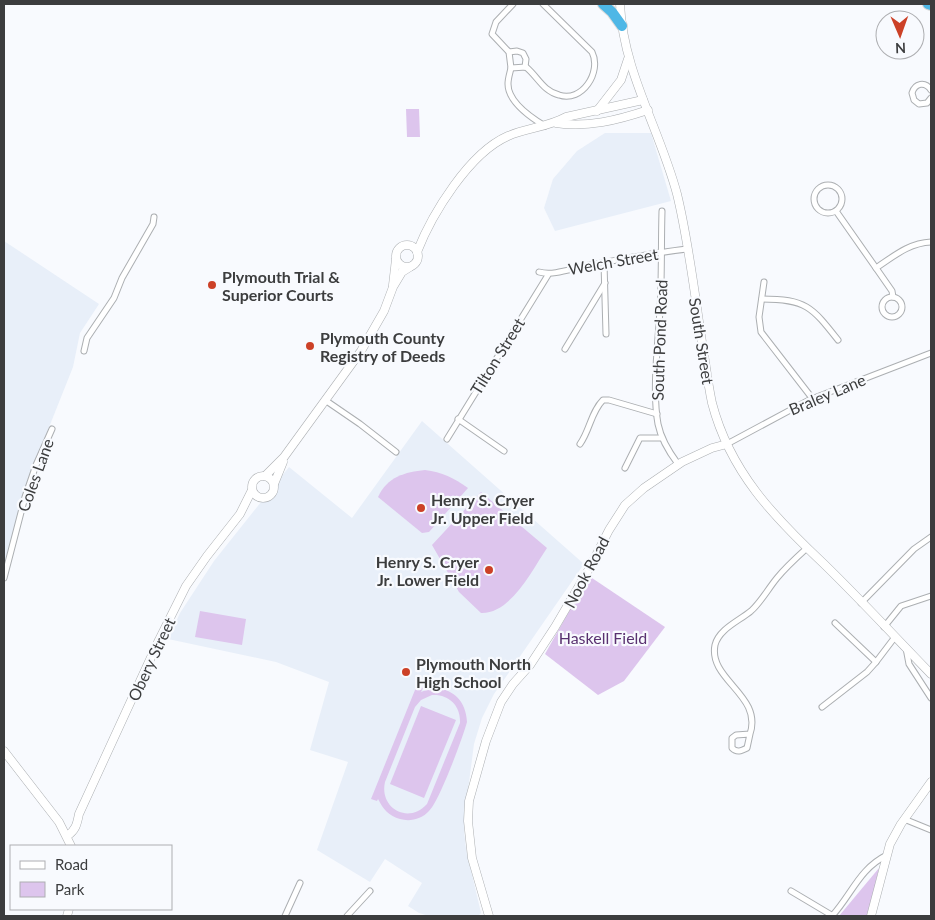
<svg xmlns="http://www.w3.org/2000/svg" width="935" height="920" viewBox="0 0 935 920" font-family="Lato,sans-serif">
<style>
.built{fill:#e8eff9}
.green{fill:#ddc5ed;fill-rule:evenodd}
.lines{fill:none;stroke-linecap:round;stroke-linejoin:round}
.street-casing{stroke:#acafb2;stroke-width:7}
.secondary-casing{stroke:#acafb2;stroke-width:9}
.highway-casing{stroke:#d8d8d8;stroke-width:12}
.street{stroke:#fff;stroke-width:5}
.secondary{stroke:#fff;stroke-width:8}
.highway{stroke:#4eb7e6;stroke-width:10}
.poi-dot{fill:#cc4127;stroke:#f8fafe;stroke-width:2}
.labels{text-anchor:middle;dominant-baseline:central;stroke-width:4.5;stroke-linejoin:round;paint-order:stroke}
.street-label{font-size:16px;fill:#3c3d3e;stroke:#f8fafe}
.poi-label{font-size:16px;font-weight:bold;fill:#3c3d3e;stroke:#f8fafe;text-anchor:start}
.park-label{font-size:16px;fill:#593170;stroke:#f8fafe}
</style>
<rect width="100%" height="100%" fill="#f8fafe"/>
<g class="built">
<path d="M 605,133 L 651,133 L 671,201 L 555,231 L 544,208 L 553,179 L 577,151 Z"/>
<path d="M 4,241 L 99,304 L 80,333 L 73,367 L 28,480 L 4,567 Z"/>
<path d="M 422,421 L 584,564 L 494,694 L 482,718 L 474,744 L 465,813 L 464,831 L 466,849 L 481,913 L 478,916 L 429,916 L 419,913 L 408,906 L 422,883 L 385,859 L 370,882 L 317,850 L 348,762 L 310,750 L 329,682 L 276,662 L 168,639 L 180,613 L 214,561 L 289,467 L 352,518 Z"/>
</g>
<g class="green">
<path d="M 406,109 L 419,109 L 420,137 L 407,137 Z"/>
<path d="M 425,470 C 442,472 454,478 468,488 L 429,532 L 422,533 L 378,497 C 387,477 405,472 425,470 Z"/>
<path d="M 481,492 L 547,548 C 532,570 511,614 481,613 L 459,592 L 432,545 Z"/>
<path d="M 589,576 L 665,627 L 624,681 L 598,695 L 545,654 Z"/>
<path d="M 200,611 L 246,619 L 242,645 L 195,637 Z"/>
<path d="M 417,685 L 423,688 L 421,692 C 445,682 466,696 467,722 C 463,737 439,802 429,811 C 422,819 410,822 400,819 C 389,816 383,809 378,799 L 377,801 L 371,799 ZM 432,695 C 449,694 461,706 460,723 L 427,804 C 408,825 379,808 385,782 L 415,707 L 421,700 Z"/>
<path d="M 421,706 L 456,720 L 424,798 L 390,784 Z"/>
<path d="M 879,868 L 868,916 L 839,916 Z"/>
</g>
<g class="lines">
<g class="street-casing">
<g id="street">
<path d="M 513,4 L 496,22 L 492,34 L 509,52 L 511,68 L 526,67 C 538,77 543,91 559,95 C 582,103 602,72 592,52 L 543,4"/>
<path d="M 509,52 L 517,51 L 523,53 L 526,59 L 525,67"/>
<path d="M 511,68 C 510,73 508,78 508,84 C 508,102 530,117 545,126"/>
<path d="M 931,90 C 925,81 915,83 912,93 L 914,100 L 919,104 L 927,103 L 931,98"/>
<circle cx="828" cy="199" r="14"/>
<path d="M 662,211 C 661,244 662,277 660,310 C 658,343 652,391 658,424 C 661,439 669,452 678,464"/>
<path d="M 836,211 L 876,268 L 892,291 L 893,297"/>
<path d="M 604,263 L 606,334"/>
<path d="M 876,268 C 894,256 909,243 931,242"/>
<path d="M 539,272 C 553,276 570,269 584,266 C 618,260 652,253 687,249"/>
<path d="M 764,282 L 759,317 L 761,332 L 812,398"/>
<circle cx="892" cy="307" r="10"/>
<path d="M 762,299 C 806,299 812,307 838,340"/>
<path d="M 565,349 L 605,283"/>
<path d="M 84,351 L 87,338 L 114,298 L 122,278 L 153,224 L 154,217"/>
<path d="M 325,400 L 360,424 L 396,452"/>
<path d="M 458,419 L 504,451"/>
<path d="M 447,439 L 548,275"/>
<path d="M 580,444 C 590,430 591,412 603,400 L 609,400 L 657,414"/>
<path d="M 727,444 L 809,400 L 931,353"/>
<path d="M 625,468 L 640,438 L 662,438"/>
<path d="M 4,578 L 25,497 L 36,465 L 52,429"/>
<path d="M 861,603 L 914,549 L 931,537"/>
<path d="M 835,623 L 876,662"/>
<path d="M 884,627 L 901,606 L 931,596"/>
<path d="M 906,648 L 909,664 L 931,698"/>
<path d="M 822,707 L 867,672 L 876,662 L 895,637"/>
<path d="M 750,734 L 747,748 C 741,751 737,753 732,748 L 732,738 L 736,735 L 750,734 C 763,695 708,680 715,645 C 719,629 739,621 751,611 C 761,602 768,589 777,578 C 786,567 796,558 807,548"/>
<path d="M 904,819 L 931,830"/>
<path d="M 791,891 L 833,916"/>
<path d="M 285,916 L 300,883"/>
<path d="M 347,916 L 370,891"/>
<path d="M 832,916 C 852,894 859,869 887,855"/>
</g>
</g>
<g class="secondary-casing">
<g id="secondary">
<path d="M 620,4 C 623,71 660,130 677,194 C 690,247 696,307 705,361 C 707,375 709,389 712,403 C 730,472 774,517 824,564 C 861,600 896,638 931,674"/>
<path d="M 597,111 L 621,80 L 628,59"/>
<path d="M 556,123 C 587,128 618,120 648,110"/>
<circle cx="407" cy="256" r="11"/>
<path d="M 417,252 C 432,214 469,153 508,136 C 527,128 548,127 566,117 L 643,100"/>
<path d="M 393,285 L 396,259"/>
<circle cx="263" cy="487" r="11"/>
<path d="M 265,476 L 284,457 L 361,351 L 384,311 L 393,287 L 402,272 L 410,267"/>
<path d="M 274,484 L 283,462"/>
<path d="M 4,751 L 59,822 L 71,846"/>
<path d="M 67,836 C 76,830 77,824 79,814 L 159,640 L 186,586 L 207,556 L 240,514 L 252,490"/>
<path d="M 67,916 L 69,909"/>
<path d="M 489,916 L 472,858 L 468,821 L 469,801 L 486,741 L 501,702 L 513,684 L 530,665 L 555,627 L 589,569 L 609,530 L 625,505 L 644,488 L 682,462 L 712,448 L 727,444"/>
<path d="M 871,916 L 890,844 L 901,824 L 931,782"/>
</g>
</g>
<g class="highway-casing">
<g id="highway">
<path d="M 603,4 L 612,12 L 622,26"/>
<path d="M 928,4 L 931,5"/>
</g>
</g>
<use href="#street" class="street"/>
<use href="#secondary" class="secondary"/>
<use href="#highway" class="highway"/>
</g>
<g class="poi-dot">
<circle cx="212" cy="285" r="5"/>
<circle cx="310" cy="346" r="5"/>
<circle cx="421" cy="508" r="5"/>
<circle cx="489" cy="570" r="5"/>
<circle cx="406" cy="672" r="5"/>
</g>
<g class="labels">
<g class="street-label">
<text transform="translate(613 261) rotate(-10)">Welch Street</text>
<text transform="translate(659 340) rotate(-88)">South Pond Road</text>
<text transform="translate(702 341) rotate(81)">South Street</text>
<text transform="translate(497 356) rotate(-58)">Tilton Street</text>
<text transform="translate(827 394) rotate(-23)">Braley Lane</text>
<text transform="translate(35 475) rotate(-70)">Coles Lane</text>
<text transform="translate(586 572) rotate(-62)">Nook Road</text>
<text transform="translate(151 659) rotate(-65)">Obery Street</text>
</g>
<g class="poi-label">
<text x="222" y="276">Plymouth Trial &amp;<tspan x="222" dy="18">Superior Courts</tspan></text>
<text x="320" y="337">Plymouth County<tspan x="320" dy="18">Registry of Deeds</tspan></text>
<text x="431" y="499">Henry S. Cryer<tspan x="431" dy="18">Jr. Upper Field</tspan></text>
<text x="479" y="561" text-anchor="end">Henry S. Cryer<tspan x="479" dy="18">Jr. Lower Field</tspan></text>
<text x="416" y="663">Plymouth North<tspan x="416" dy="18">High School</tspan></text>
</g>
<g class="park-label">
<text x="603" y="637">Haskell Field</text>
</g>
</g>
<rect width="935" height="920" fill="none" stroke="#3c3d3e" stroke-width="10"/>
<rect x="10" y="845" width="162" height="65" fill="#f8fafe" stroke="#adaeb1"/>
<rect x="20" y="861" width="25" height="8" fill="#ffffff" stroke="#adaeb1"/>
<text x="55" y="870" font-size="15" fill="#3c3d3e">Road</text>
<rect x="20" y="882" width="25" height="15" fill="#ddc5ed" stroke="#adaeb1"/>
<text x="55" y="895" font-size="15" fill="#3c3d3e">Park</text>
<g transform="translate(900 35) rotate(178)"><circle r="24" fill="#f8fafe" stroke="#adaeb1"/>
<path d="M0-4L9 19L0 12L-9 19Z" fill="#cc4127"/>
<text y="-8" font-size="14" font-weight="bold" text-anchor="middle" fill="#3c3d3e">N</text>
</g>
</svg>
